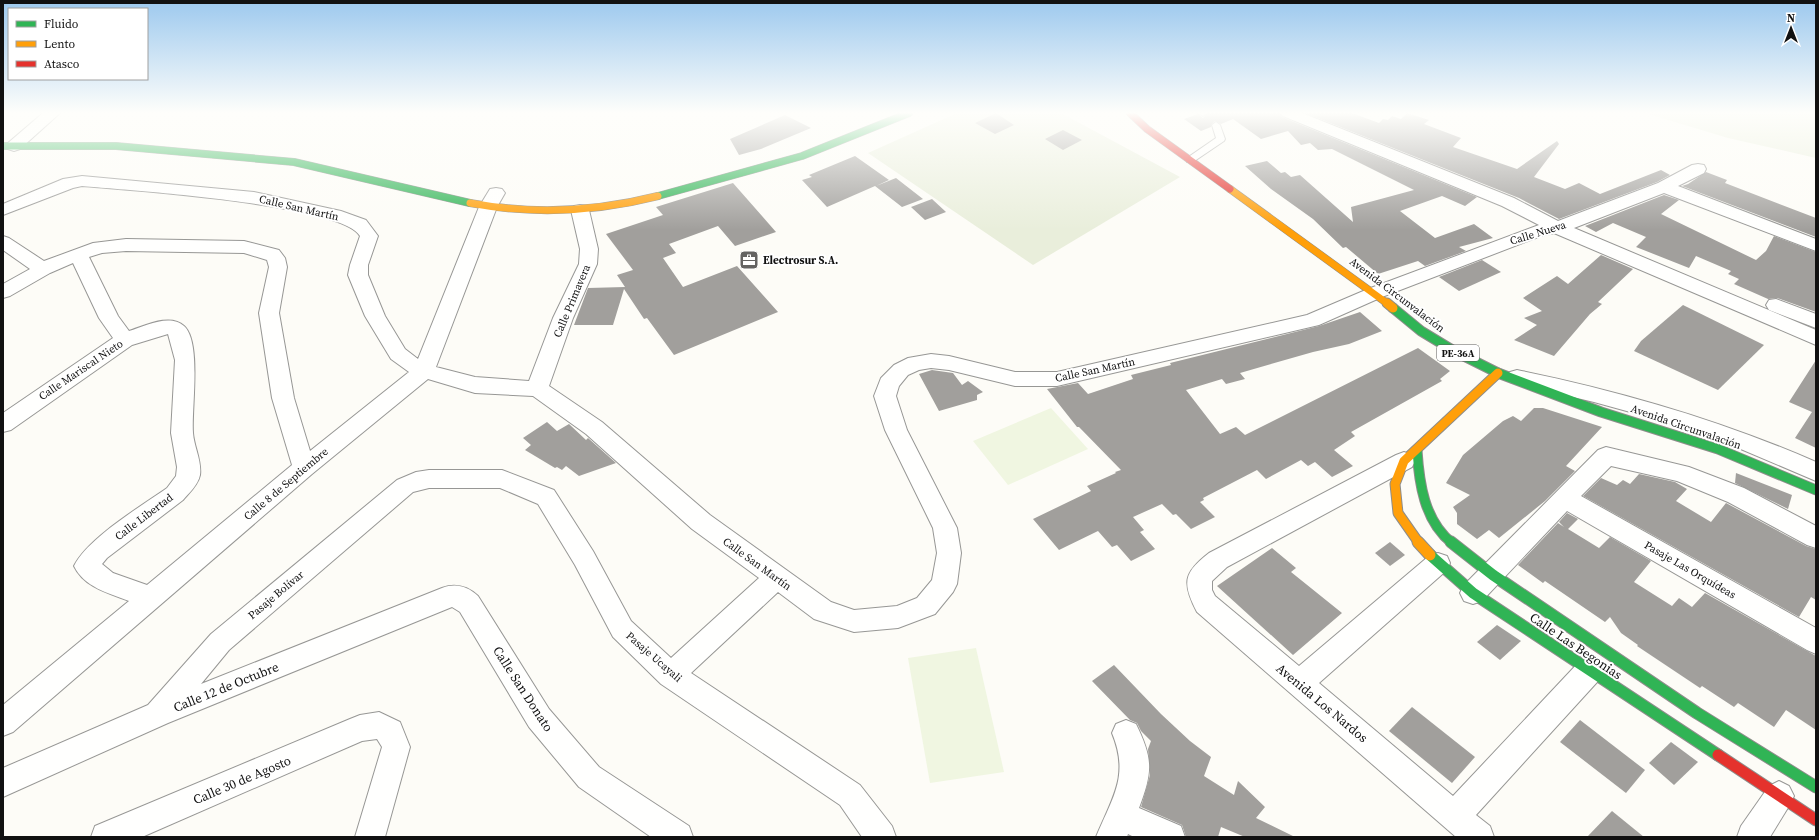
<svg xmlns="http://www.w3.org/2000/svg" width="1819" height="840" viewBox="0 0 1819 840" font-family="'Source Serif 4',serif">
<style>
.cemetery{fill:#e9eedb}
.pitch{fill:#f0f6e1}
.building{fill:#a19f9c}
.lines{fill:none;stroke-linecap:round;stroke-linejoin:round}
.lane-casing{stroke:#979795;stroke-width:2}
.street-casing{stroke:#979795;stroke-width:2}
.fast-far2-casing{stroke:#8e8d8b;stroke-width:8}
.fast-far1-casing{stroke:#8e8d8b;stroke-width:11}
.fast-casing{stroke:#8e8d8b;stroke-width:13}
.slow-far2-casing{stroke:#8e8d8b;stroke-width:8}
.slow-far1-casing{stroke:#8e8d8b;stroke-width:11}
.slow-casing{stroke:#8e8d8b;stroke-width:13}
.jam-far1-casing{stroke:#8e8d8b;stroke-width:8}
.jam-casing{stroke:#8e8d8b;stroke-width:13}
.lane{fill:#fffffe;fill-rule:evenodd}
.street{fill:#fffffe;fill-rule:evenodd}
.fast-far2{stroke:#30b455;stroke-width:7}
.fast-far1{stroke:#30b455;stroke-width:9}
.fast{stroke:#30b455;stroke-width:11}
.slow-far2{stroke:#ff9f0a;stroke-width:7}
.slow-far1{stroke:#ff9f0a;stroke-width:9}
.slow{stroke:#ff9f0a;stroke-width:11}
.jam-far1{stroke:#e5322d;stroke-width:7}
.jam{stroke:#e5322d;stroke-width:11}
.labels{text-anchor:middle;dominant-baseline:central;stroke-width:4;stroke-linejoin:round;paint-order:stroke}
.shield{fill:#fff;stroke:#585858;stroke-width:1}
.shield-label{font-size:10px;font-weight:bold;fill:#111}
.street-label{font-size:11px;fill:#111;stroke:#fff}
.poi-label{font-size:11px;font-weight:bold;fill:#111;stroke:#fff;text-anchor:start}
.near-street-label{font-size:13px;fill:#111;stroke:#fff}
</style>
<rect width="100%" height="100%" fill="#fdfcf7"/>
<g class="cemetery">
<path d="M 957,113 L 1061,113 L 1180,177 L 1033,265 L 868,153 Z"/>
<path d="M 1645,113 L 1816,113 L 1816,158 L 1728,138 Z"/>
</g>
<g class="pitch">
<path d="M 1051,408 L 1088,449 L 1008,485 L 973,441 Z"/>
<path d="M 976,648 L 1004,772 L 930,783 L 908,658 Z"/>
</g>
<g class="building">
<path d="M 996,113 L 1014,125 L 995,134 L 975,123 Z"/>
<path d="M 1208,113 L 1280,113 L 1282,117 L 1477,197 L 1465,206 L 1442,196 L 1400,211 L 1435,238 L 1474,224 L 1493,238 L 1459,247 L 1466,251 L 1425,266 L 1418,261 L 1378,274 L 1346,247 L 1343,248 L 1313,219 L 1271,189 L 1245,166 L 1267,161 L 1281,173 L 1285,172 L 1291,177 L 1300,175 L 1353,222 L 1351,207 L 1414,190 L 1332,149 L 1318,150 L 1310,143 L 1301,145 L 1288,131 L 1261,139 L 1233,119 L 1221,124 L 1215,121 L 1211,125 L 1211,127 L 1201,131 L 1184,119 L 1198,114 L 1203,118 Z"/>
<path d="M 1305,113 L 1352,113 L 1379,123 L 1383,119 L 1388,120 L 1392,116 L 1401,119 L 1407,113 L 1429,120 L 1424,124 L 1461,138 L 1453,147 L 1517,169 L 1557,141 L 1559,144 L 1534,177 L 1565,189 L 1579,183 L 1600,194 L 1661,170 L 1670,175 L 1657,182 L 1559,219 L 1519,198 Z"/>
<path d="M 785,115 L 811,128 L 761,149 L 739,155 L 730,139 Z"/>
<path d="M 1063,130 L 1082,140 L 1063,150 L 1045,139 Z"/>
<path d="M 855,156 L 889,180 L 876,186 L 896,178 L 923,199 L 902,207 L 875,186 L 827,207 L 802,180 L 812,177 L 809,175 Z"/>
<path d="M 1706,172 L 1727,180 L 1725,183 L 1816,218 L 1816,237 L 1682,186 L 1688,184 Z"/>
<path d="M 733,183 L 776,232 L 735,246 L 718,226 L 669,244 L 676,253 L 663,258 L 683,287 L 737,266 L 778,312 L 674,355 L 647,318 L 644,319 L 624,289 L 613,325 L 574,325 L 588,288 L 625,287 L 617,275 L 633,270 L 606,234 L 663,215 L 656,207 Z"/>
<path d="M 1664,195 L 1679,200 L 1661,214 L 1756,260 L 1766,251 L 1774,236 L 1816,252 L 1816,312 L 1777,298 L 1768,299 L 1734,284 L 1739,279 L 1728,274 L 1731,271 L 1696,256 L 1689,268 L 1636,247 L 1646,237 L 1613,223 L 1596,232 L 1585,226 Z"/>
<path d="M 932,199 L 946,212 L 925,220 L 911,207 Z"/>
<path d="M 1601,255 L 1633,269 L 1598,302 L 1602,304 L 1590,314 L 1554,356 L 1514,340 L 1537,325 L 1524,318 L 1542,311 L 1523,298 L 1557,276 L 1568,284 Z"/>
<path d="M 1482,260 L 1501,272 L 1459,291 L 1439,277 Z"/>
<path d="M 1683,305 L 1764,345 L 1718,390 L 1634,351 L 1641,341 Z"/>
<path d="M 1360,312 L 1382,331 L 1349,344 L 1313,352 L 1240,373 L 1245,379 L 1226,384 L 1222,379 L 1186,390 L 1220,434 L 1236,427 L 1245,435 L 1418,348 L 1450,371 L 1440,379 L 1442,381 L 1351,432 L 1355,436 L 1334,450 L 1353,466 L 1332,477 L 1315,462 L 1308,466 L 1301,460 L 1266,479 L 1257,470 L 1203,498 L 1204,500 L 1200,502 L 1215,517 L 1191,529 L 1176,514 L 1173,515 L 1162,504 L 1133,517 L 1144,530 L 1140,532 L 1155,549 L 1131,561 L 1117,545 L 1112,547 L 1098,531 L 1059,550 L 1033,519 L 1091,491 L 1087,486 L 1116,473 L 1115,472 L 1121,470 L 1079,427 L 1077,427 L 1047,389 L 1078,383 L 1088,394 L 1133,379 L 1131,375 L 1171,365 L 1170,363 L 1319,326 Z"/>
<path d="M 1816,360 L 1816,448 L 1795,438 L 1812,412 L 1789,402 Z"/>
<path d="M 932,370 L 953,373 L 962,385 L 968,381 L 983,392 L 977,395 L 977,400 L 939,411 L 919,374 Z"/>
<path d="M 1534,408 L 1543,408 L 1602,427 L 1566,466 L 1575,471 L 1545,501 L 1499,538 L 1489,530 L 1477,539 L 1457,524 L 1457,513 L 1453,507 L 1470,495 L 1446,483 L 1463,455 L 1503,421 L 1513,416 L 1521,421 Z"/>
<path d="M 547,422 L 557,431 L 569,424 L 586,440 L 588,438 L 616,463 L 579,476 L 566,466 L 562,470 L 557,467 L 555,468 L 525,450 L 531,445 L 523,438 Z"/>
<path d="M 1736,473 L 1792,495 L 1788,509 L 1735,483 Z"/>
<path d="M 1639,474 L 1675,482 L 1687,489 L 1676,501 L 1711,522 L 1726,503 L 1806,546 L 1816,549 L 1816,600 L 1811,597 L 1799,617 L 1583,496 L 1601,478 L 1617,485 L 1623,480 L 1630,484 Z"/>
<path d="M 1567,513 L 1578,519 L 1568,529 L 1599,548 L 1610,537 L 1651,561 L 1634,582 L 1672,606 L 1679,598 L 1692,607 L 1705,593 L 1816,656 L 1816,730 L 1786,710 L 1774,727 L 1738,703 L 1734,707 L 1702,686 L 1700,688 L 1637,646 L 1638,645 L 1621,633 L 1610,617 L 1605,622 L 1545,581 L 1543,583 L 1518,565 L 1558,523 L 1564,527 L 1559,522 Z"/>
<path d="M 1390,542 L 1405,555 L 1390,566 L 1375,553 Z"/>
<path d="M 1272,548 L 1296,568 L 1291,572 L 1342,613 L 1293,655 L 1217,586 Z"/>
<path d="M 1497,625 L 1521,641 L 1500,660 L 1477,642 Z"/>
<path d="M 1114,665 L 1161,714 L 1190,741 L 1211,757 L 1204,776 L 1234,795 L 1238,781 L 1265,807 L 1256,818 L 1295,837 L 1245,837 L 1221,827 L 1218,837 L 1186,837 L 1182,825 L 1141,807 L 1150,775 L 1148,749 L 1151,741 L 1141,731 L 1137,723 L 1130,720 L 1092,681 Z"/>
<path d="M 1412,707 L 1475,757 L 1452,783 L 1389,731 Z"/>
<path d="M 1580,720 L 1645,770 L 1626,793 L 1560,742 Z"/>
<path d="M 1671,742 L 1698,762 L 1674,785 L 1649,763 Z"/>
<path d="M 1612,811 L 1644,837 L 1587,837 Z"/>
</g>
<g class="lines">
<g class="lane-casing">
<g id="lane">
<path d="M 1198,113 L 1207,113 L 1203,116 Z"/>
<path d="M 1216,122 L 1220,125 L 1225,139 L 1224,141 L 1193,162 L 1187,162 L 1187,158 L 1216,138 L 1212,125 Z"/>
</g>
</g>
<g class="street-casing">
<g id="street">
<path d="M 43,113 L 60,113 L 20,149 L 14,151 L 8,149 L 6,146 L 8,143 Z"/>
<path d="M 1281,113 L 1302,113 L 1514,198 L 1558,221 L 1658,183 L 1692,165 L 1698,164 L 1704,165 L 1706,169 L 1704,173 L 1678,186 L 1816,239 L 1816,251 L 1664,193 L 1574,228 L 1816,330 L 1816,345 L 1554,233 L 1541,236 L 1382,297 L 1319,325 L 1057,386 L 1015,386 L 949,370 L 931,368 L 919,370 L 908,375 L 899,386 L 896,396 L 907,430 L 957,528 L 961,553 L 957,584 L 953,592 L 935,614 L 898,628 L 854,632 L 814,619 L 778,592 L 691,673 L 860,785 L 892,826 L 896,837 L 862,837 L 840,805 L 661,684 L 613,637 L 575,565 L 538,504 L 500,488 L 429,488 L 413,492 L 229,650 L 201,684 L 442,588 C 456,583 467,586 478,596 L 549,709 L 599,767 L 689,826 L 693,837 L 651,837 L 579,787 L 529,727 L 460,612 L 452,607 L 168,723 L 3,797 L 3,768 L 148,705 L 211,634 L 397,480 L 416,472 L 429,470 L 502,470 L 554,490 L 593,551 L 631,621 L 671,658 L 759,578 L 692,529 L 586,434 L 533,396 L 475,393 L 428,379 L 312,474 L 13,732 L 3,736 L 3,705 L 129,601 C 108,593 84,587 74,566 C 88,538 140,507 167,488 L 176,476 L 177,467 L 171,433 L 175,360 L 168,334 L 132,345 L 11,430 L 3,432 L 3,413 L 113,338 L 99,318 L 73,263 L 50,273 L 10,296 L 3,298 L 3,284 L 30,269 L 3,250 L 3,236 L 9,238 L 44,261 L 93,243 L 126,239 L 244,241 L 279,250 L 285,258 L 287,267 L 279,313 L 294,398 L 310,451 L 409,372 L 391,359 L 365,316 L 348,275 L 350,265 L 360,236 C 342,204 126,190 82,186 L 73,188 L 3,215 L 3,204 L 63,179 L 82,176 L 254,192 L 341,211 L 366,220 L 378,236 L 368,265 L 368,275 L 385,316 L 405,349 L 418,359 L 479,207 L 490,189 L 496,188 L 502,189 L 505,193 L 497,207 L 436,367 L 475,377 L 529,381 L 553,318 L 579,264 L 580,249 L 571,210 L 574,206 L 580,205 L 586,206 L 589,210 L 598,249 L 597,264 L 573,318 L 549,386 L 602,422 L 710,515 L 831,602 L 854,610 L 897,606 L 917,598 L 932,580 L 937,553 L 933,528 L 885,430 L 874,396 L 881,378 L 894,365 L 908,358 L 931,354 L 949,356 L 1015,372 L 1057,372 L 1307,315 L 1368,289 L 1539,225 L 1502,206 L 1283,116 ZM 126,251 L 244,253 L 267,260 L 269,267 L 259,313 L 272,398 L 292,465 L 147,585 L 113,573 L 102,564 L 107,558 L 183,500 C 189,493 198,485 200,475 C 202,461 194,447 193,433 C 191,410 202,342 184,326 C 170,313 145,326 129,331 L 118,316 L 89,257 L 102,253 Z"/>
<path d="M 1776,299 L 1816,314 L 1816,328 L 1769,310 L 1766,305 L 1769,300 Z"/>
<path d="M 1517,370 C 1620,391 1720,420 1816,462 L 1816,481 L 1736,447 L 1663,421 L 1594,402 L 1510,382 L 1506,377 L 1510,372 Z"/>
<path d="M 1606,447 L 1689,467 L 1744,488 L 1816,526 L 1816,548 L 1807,545 L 1728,502 L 1677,481 L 1611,466 L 1581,496 L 1816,628 L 1816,654 L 1807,650 L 1567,511 L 1482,601 L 1473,604 L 1464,601 L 1460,593 L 1464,585 L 1598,450 Z"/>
<path d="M 1404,452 L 1412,455 L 1415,461 L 1412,467 L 1227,567 L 1212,581 L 1212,590 L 1215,596 L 1299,666 L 1429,556 L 1438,553 L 1447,556 L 1450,563 L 1447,570 L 1319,683 L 1453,796 L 1579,662 L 1589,659 L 1599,662 L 1603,671 L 1599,680 L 1476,815 L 1490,826 L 1494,837 L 1456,837 L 1197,612 C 1182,583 1183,573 1209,553 L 1396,455 Z"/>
<path d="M 379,712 L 400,722 L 410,747 L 385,837 L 355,837 L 382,747 L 377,739 L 362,741 L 142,837 L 91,837 L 95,826 L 350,719 L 360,715 Z"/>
<path d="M 1126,720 L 1136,724 C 1153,759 1153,771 1139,808 L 1181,826 L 1185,837 L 1134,837 L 1128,834 L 1127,837 L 1096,837 C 1112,798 1130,776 1112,733 L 1116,724 Z"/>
<path d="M 1779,781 L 1789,786 L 1794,796 L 1789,806 L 1770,837 L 1737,837 L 1741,826 L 1769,786 Z"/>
</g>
</g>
<g class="fast-far2-casing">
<g id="fast-far2">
<path d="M 3,146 L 116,146 L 294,162 L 470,203"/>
<path d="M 658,196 L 802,156 L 909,113"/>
</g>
</g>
<g class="fast-far1-casing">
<g id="fast-far1">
<path d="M 1393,308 L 1421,331 L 1454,351 L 1498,373 L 1601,412 L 1718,449 L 1816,490"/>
<path d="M 1417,450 C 1419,482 1424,521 1452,543"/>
</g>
</g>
<g class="fast-casing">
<g id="fast">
<path d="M 1451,542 L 1493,575 L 1697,713 L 1816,787"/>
<path d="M 1430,555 L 1473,593 L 1718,755"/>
</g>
</g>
<g class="slow-far2-casing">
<g id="slow-far2">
<path d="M 1230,189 L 1388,304"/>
<path d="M 470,203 C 534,215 595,212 658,196"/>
</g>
</g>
<g class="slow-far1-casing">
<g id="slow-far1">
<path d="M 1387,303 L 1393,308"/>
<path d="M 1419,543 L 1398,513 L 1395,484 L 1404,461 L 1498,373"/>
</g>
</g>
<g class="slow-casing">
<path id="slow" d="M 1418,542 L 1430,555"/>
</g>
<g class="jam-far1-casing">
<path id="jam-far1" d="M 1130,113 L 1147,129 L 1230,189"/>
</g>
<g class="jam-casing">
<path id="jam" d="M 1718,755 L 1816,820"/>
</g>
<use href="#lane" class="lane"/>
<use href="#street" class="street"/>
<use href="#fast-far2" class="fast-far2"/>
<use href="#fast-far1" class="fast-far1"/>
<use href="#fast" class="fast"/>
<use href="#slow-far2" class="slow-far2"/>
<use href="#slow-far1" class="slow-far1"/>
<use href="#slow" class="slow"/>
<use href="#jam-far1" class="jam-far1"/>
<use href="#jam" class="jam"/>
</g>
<linearGradient id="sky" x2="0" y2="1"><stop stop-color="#9dc9ee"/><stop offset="0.49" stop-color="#fefefb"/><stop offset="1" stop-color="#fefefb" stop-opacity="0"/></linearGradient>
<rect width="1819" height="230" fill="url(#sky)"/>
<defs>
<g id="office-square" transform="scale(1)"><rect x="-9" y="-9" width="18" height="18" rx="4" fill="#646362" stroke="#fff"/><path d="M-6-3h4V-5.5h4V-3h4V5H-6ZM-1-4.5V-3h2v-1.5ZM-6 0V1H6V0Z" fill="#fff"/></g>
</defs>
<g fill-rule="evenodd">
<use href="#office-square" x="749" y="260"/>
</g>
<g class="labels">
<rect class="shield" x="1437" y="345" width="42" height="16" rx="3"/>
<g class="shield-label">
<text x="1458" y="353">PE-36A</text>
</g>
<g class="street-label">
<text transform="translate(299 208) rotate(13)">Calle San Martín</text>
<text transform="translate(1538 233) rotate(-17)">Calle Nueva</text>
<text transform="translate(1397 295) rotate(37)">Avenida Circunvalación</text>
<text transform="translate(572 301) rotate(-67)">Calle Primavera</text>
<text transform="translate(81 370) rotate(-34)">Calle Mariscal Nieto</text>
<text transform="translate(1095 370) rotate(-12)">Calle San Martín</text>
<text transform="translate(1686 427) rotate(19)">Avenida Circunvalación</text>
<text transform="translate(286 484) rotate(-40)">Calle 8 de Septiembre</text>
<text transform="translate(144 517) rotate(-37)">Calle Libertad</text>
<text transform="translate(757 564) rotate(36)">Calle San Martín</text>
<text transform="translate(1690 570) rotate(30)">Pasaje Las Orquídeas</text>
<text transform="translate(276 595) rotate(-40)">Pasaje Bolívar</text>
<text transform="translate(654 657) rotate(41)">Pasaje Ucayali</text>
</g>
<g class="poi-label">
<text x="763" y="260">Electrosur S.A.</text>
</g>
<g class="near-street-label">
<text transform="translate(1576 646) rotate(34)">Calle Las Begonias</text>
<text transform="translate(226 687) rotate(-22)">Calle 12 de Octubre</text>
<text transform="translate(523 689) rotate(57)">Calle San Donato</text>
<text transform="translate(1322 703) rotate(40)">Avenida Los Nardos</text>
<text transform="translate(242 780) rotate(-23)">Calle 30 de Agosto</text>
</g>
</g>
<rect width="1819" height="840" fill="none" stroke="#111111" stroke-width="8"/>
<rect x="8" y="8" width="140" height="72" fill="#ffffff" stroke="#a0a0a0"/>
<rect x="16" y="21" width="20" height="6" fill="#30b455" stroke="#a0a0a0"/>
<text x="44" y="28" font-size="12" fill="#111111">Fluido</text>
<rect x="16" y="41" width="20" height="6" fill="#ff9f0a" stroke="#a0a0a0"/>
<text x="44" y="48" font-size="12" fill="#111111">Lento</text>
<rect x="16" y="61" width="20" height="6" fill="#e5322d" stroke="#a0a0a0"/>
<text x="44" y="68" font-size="12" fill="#111111">Atasco</text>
<g transform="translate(1791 28)" stroke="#ffffff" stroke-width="3" paint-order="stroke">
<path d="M0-3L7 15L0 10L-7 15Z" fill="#111111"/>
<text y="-6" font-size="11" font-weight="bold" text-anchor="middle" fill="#111111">N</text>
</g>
</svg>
